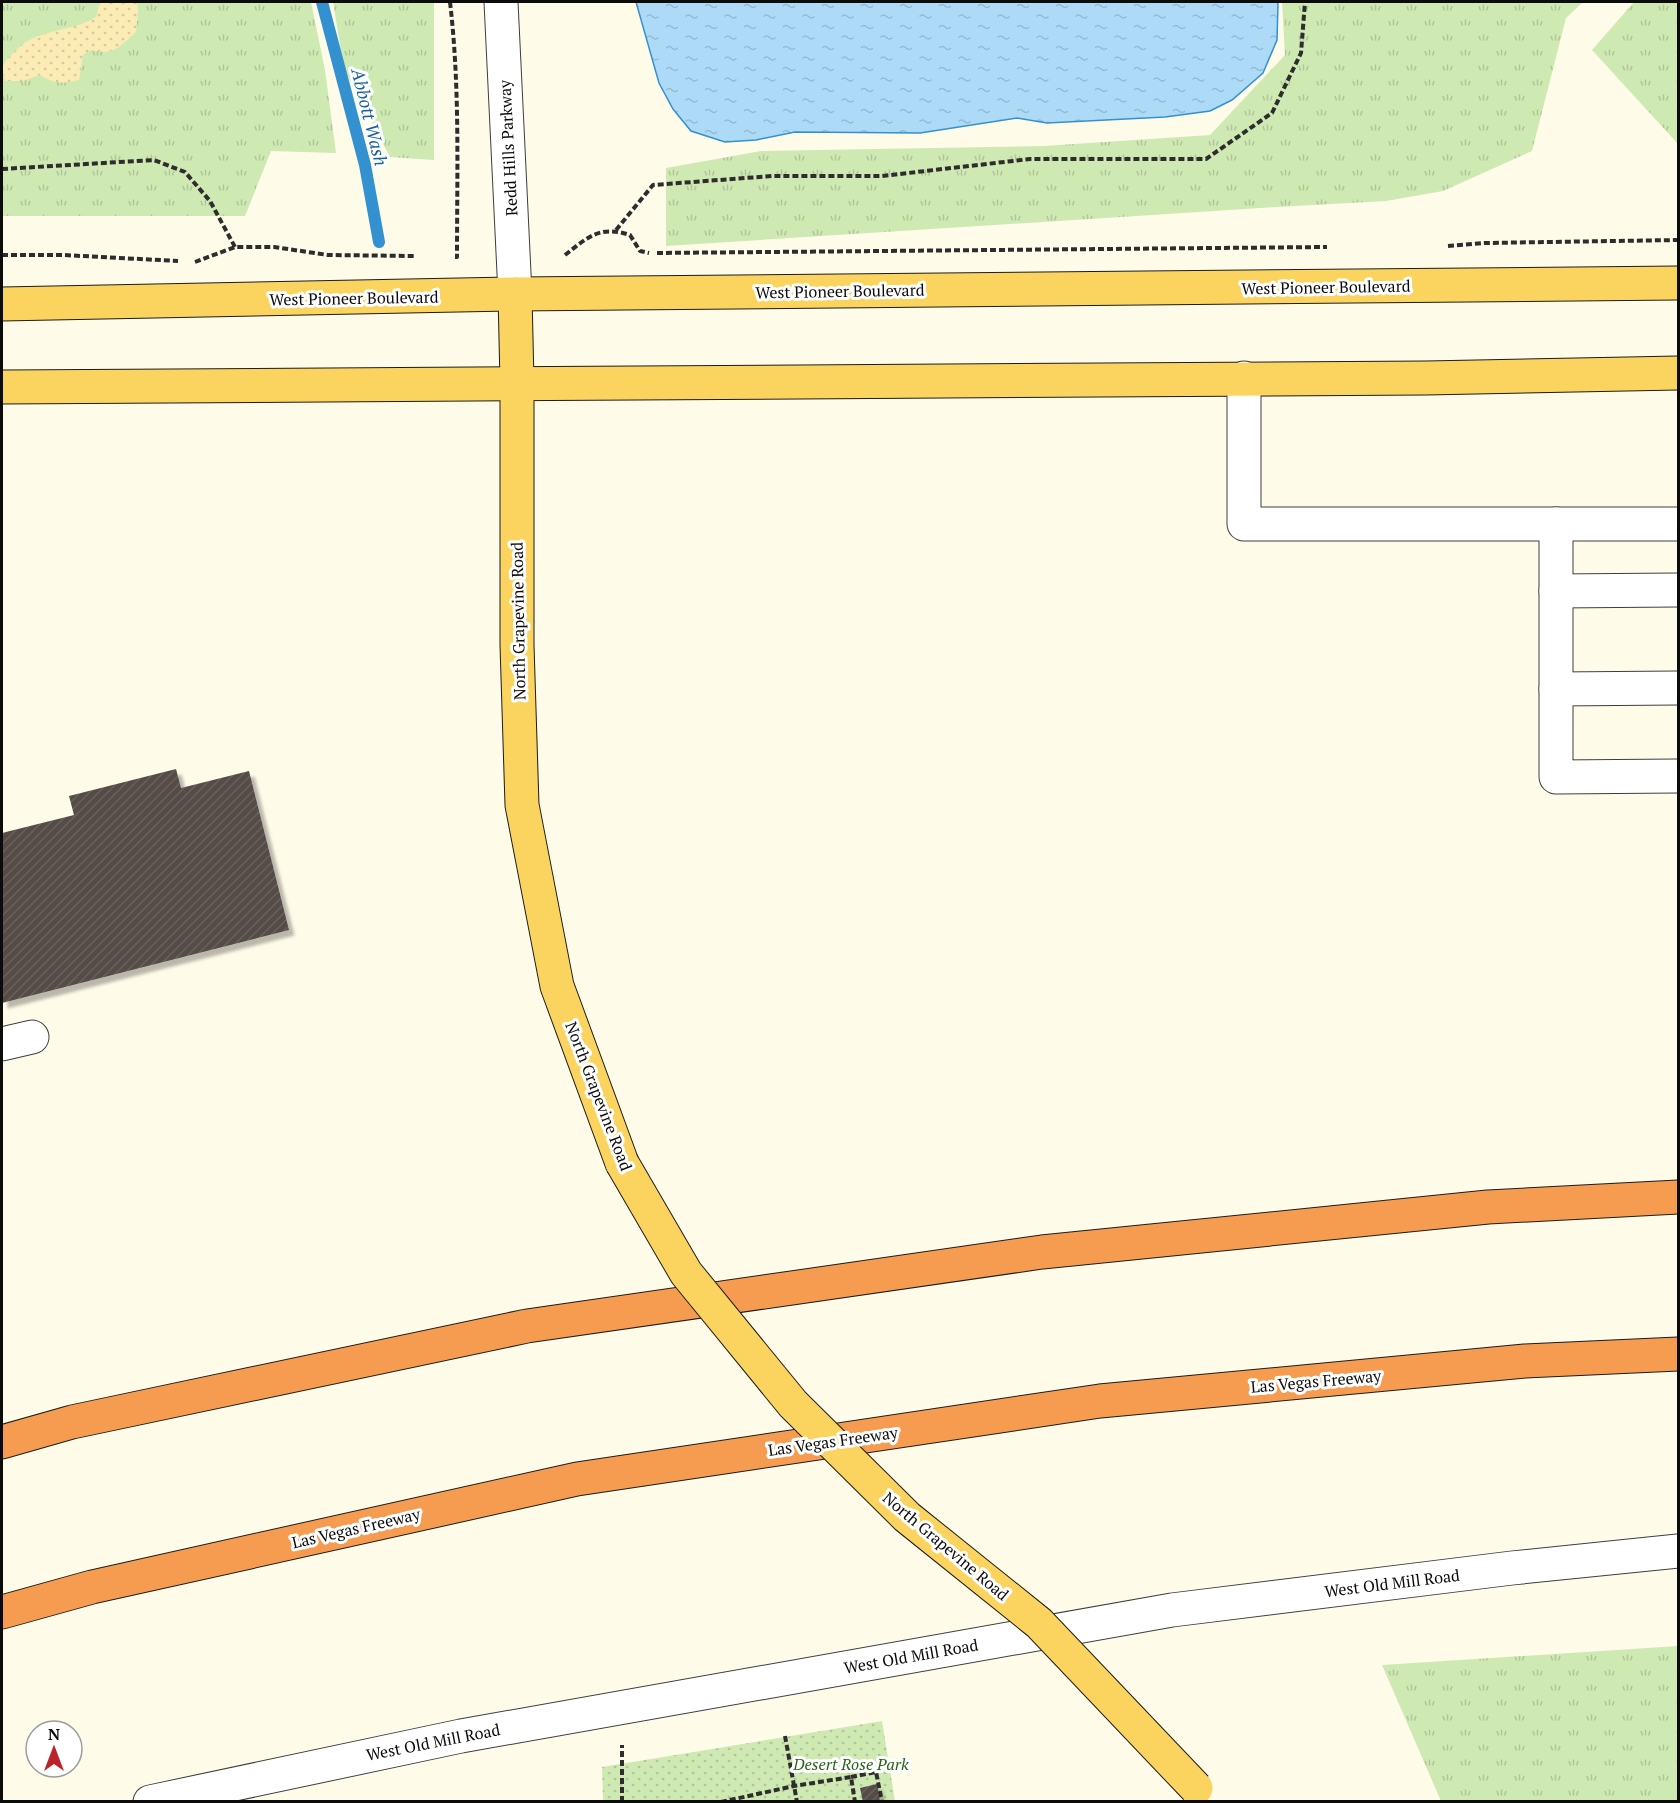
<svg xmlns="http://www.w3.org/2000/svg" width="1680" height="1803" viewBox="0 0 1680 1803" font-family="'PT Serif',serif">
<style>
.grass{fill:url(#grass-tufts)}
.sand{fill:url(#sand-dots)}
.park{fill:url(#park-dots)}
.water{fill:url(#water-ripples);stroke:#3491cf;stroke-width:1.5}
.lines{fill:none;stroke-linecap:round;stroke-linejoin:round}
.stream{stroke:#3491cf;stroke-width:12}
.building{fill:url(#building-hatch);filter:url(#shadow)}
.minor-casing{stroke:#3e3e3e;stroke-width:35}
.major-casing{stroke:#1c1c1c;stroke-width:35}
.highway-casing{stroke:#1c1c1c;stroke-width:35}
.path{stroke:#2d2d2d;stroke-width:4;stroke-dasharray:6 3;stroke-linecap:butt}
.minor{stroke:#fff;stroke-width:33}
.major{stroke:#fad45e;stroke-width:33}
.highway{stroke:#f69c50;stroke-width:33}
.major-bridge-casing{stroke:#1c1c1c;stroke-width:35;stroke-linecap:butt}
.major-bridge{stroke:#fad45e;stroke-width:33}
.labels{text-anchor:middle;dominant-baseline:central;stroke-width:6;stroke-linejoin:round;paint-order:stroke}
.street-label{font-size:16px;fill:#0b0b0b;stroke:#fff}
.park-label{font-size:16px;font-style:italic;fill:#2a631b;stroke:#fff}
.water-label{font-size:18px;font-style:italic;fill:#14619d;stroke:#fff}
</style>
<defs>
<pattern id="grass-tufts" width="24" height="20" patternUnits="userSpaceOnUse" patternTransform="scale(1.5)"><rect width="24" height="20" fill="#cfe9b3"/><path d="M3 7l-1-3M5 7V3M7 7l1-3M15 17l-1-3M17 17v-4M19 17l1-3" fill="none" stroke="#b0c699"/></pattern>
<pattern id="sand-dots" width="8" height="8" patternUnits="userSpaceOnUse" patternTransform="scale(1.5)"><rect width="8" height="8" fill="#fbecb5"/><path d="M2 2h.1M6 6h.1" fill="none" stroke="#d6c99a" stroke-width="1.8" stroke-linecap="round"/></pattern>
<pattern id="park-dots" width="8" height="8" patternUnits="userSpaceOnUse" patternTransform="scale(1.5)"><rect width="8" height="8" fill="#cfe9b3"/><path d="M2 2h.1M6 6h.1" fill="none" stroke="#b0c699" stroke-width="1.8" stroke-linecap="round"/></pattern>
<pattern id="water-ripples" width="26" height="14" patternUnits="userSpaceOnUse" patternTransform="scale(1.5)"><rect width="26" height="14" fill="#addbf7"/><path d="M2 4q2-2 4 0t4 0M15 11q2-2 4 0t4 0" fill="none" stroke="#94bbd2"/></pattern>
<pattern id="building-hatch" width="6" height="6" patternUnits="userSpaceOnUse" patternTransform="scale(1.5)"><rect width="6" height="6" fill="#544c47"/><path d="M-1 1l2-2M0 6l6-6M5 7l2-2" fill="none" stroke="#68615d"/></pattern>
<filter id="shadow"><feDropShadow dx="5.5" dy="5.5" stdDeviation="1.5" flood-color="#0004"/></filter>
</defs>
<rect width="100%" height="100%" fill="#fffbe9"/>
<g class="grass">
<path d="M 2,2 L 311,2 L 325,70 L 336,153 L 271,151 L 245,216 L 2,216 Z"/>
<path d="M 333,2 L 434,2 L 434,160 L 390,157 L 344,69 Z"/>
<path d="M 1282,2 L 1583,2 L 1566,18 L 1532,151 L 1443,191 L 1386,201 L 1277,207 L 666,246 L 666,168 L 761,151 L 1044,146 L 1210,135 L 1285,55 Z"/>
<path d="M 1634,2 L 1678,2 L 1678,144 L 1592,50 Z"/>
<path d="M 1678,1646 L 1678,1801 L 1441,1801 L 1382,1665 Z"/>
</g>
<path class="sand" d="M 100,2 L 137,2 L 138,12 L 136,32 C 120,46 114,56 91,50 L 83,55 L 79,80 C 63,84 54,84 40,75 L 23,81 L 5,81 L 2,66 C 12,53 22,42 38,36 C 57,29 78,28 96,17 Z"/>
<path class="park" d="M 882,1721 L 895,1801 L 603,1801 L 602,1767 Z"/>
<path class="water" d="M 636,2 L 1277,2 L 1278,4 L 1277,40 L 1263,73 L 1232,100 L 1210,111 L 1165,117 L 1047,123 L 1017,118 L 920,133 L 795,132 L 756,140 L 725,142 L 691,131 L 673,109 L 659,83 Z"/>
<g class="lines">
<path class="stream" d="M 322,2 L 365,165 L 379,242"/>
</g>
<g class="building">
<path d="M 176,769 L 181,788 L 249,771 L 289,930 L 2,1003 L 2,833 L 74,815 L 69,796 Z"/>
<path d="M 877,1784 L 880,1802 L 863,1802 L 860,1788 Z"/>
</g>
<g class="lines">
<g class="minor-casing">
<g id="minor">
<path d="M 501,2 L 515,294"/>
<path d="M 1244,378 L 1244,524 L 1556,524 L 1556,777 L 1678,776"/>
<path d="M 1556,524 L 1678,524"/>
<path d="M 1556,591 L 1678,590"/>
<path d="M 1556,689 L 1678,688"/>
<path d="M 2,1044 L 32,1037"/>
<path d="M 150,1802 L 461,1736 L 1172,1610 L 1512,1568 L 1678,1551"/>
</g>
</g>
<g class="major-casing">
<g id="major">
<path d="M 515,294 L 517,383 L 517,645 L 522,805 L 557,986 L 622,1163"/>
<path d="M 2,304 L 515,294 L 1678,283"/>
<path d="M 2,387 L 1426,378 L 1678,373"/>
</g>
</g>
<g class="highway-casing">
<g id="highway">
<path d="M 2,1442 L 72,1422 L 527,1326 L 1042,1252 L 1488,1207 L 1678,1197"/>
<path d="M 2,1612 L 92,1587 L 577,1479 L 1100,1401 L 1525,1361 L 1678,1354"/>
</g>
</g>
<g class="path">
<path d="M 450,2 C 460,86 457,172 457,257 L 455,257"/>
<path d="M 2,169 L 154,160 L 185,172 L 210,201 L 235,247"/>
<path d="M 616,230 L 653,185 L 772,176 L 882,176 L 1030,159 L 1206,159 L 1272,113 L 1301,53 L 1305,2"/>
<path d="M 1448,246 L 1485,243 L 1678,240"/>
<path d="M 657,253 L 1327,247"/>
<path d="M 2,255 L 63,255 L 178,261"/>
<path d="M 565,255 C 588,237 600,225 630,235 L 640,251 L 649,253"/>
<path d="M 195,262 L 235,247 L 274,247 L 328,255 L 415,256"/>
<path d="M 785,1736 L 797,1802"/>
<path d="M 851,1777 L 876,1772 L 882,1802"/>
<path d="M 622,1802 L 622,1745"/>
<path d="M 721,1802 L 794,1786 L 851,1777 L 855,1802"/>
</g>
<use href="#minor" class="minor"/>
<use href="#major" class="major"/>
<use href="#highway" class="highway"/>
<g class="major-bridge-casing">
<path id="major-bridge" d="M 622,1163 L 686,1273 L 793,1404 L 907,1517 L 1039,1623 L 1196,1788"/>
</g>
<use href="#major-bridge" class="major-bridge"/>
</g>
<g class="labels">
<g class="street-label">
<text transform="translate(508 148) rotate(-93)">Redd Hills Parkway</text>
<text transform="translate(1326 287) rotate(-1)">West Pioneer Boulevard</text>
<text transform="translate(840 291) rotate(-1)">West Pioneer Boulevard</text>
<text transform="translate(354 298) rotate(-1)">West Pioneer Boulevard</text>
<text transform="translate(518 621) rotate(-91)">North Grapevine Road</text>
<text transform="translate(599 1096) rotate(69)">North Grapevine Road</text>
<text transform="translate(1316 1381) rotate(-5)">Las Vegas Freeway</text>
<text transform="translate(833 1441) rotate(-8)">Las Vegas Freeway</text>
<text transform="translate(356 1528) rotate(-13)">Las Vegas Freeway</text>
<text transform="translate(946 1546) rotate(40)">North Grapevine Road</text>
<text transform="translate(1392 1583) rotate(-7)">West Old Mill Road</text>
<text transform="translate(911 1656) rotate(-10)">West Old Mill Road</text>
<text transform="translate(433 1742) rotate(-11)">West Old Mill Road</text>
</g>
<g class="park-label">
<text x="851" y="1764">Desert Rose Park</text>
</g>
<g class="water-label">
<text transform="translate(370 117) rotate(76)">Abbott Wash</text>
</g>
</g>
<rect width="1680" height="1803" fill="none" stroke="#0b0b0b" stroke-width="6"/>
<g transform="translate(54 1749)"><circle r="28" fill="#ffffff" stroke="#9d9d9d" stroke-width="1.5"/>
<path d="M0-4.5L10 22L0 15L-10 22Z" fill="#bc222a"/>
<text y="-9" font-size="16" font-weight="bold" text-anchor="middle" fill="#0b0b0b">N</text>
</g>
</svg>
